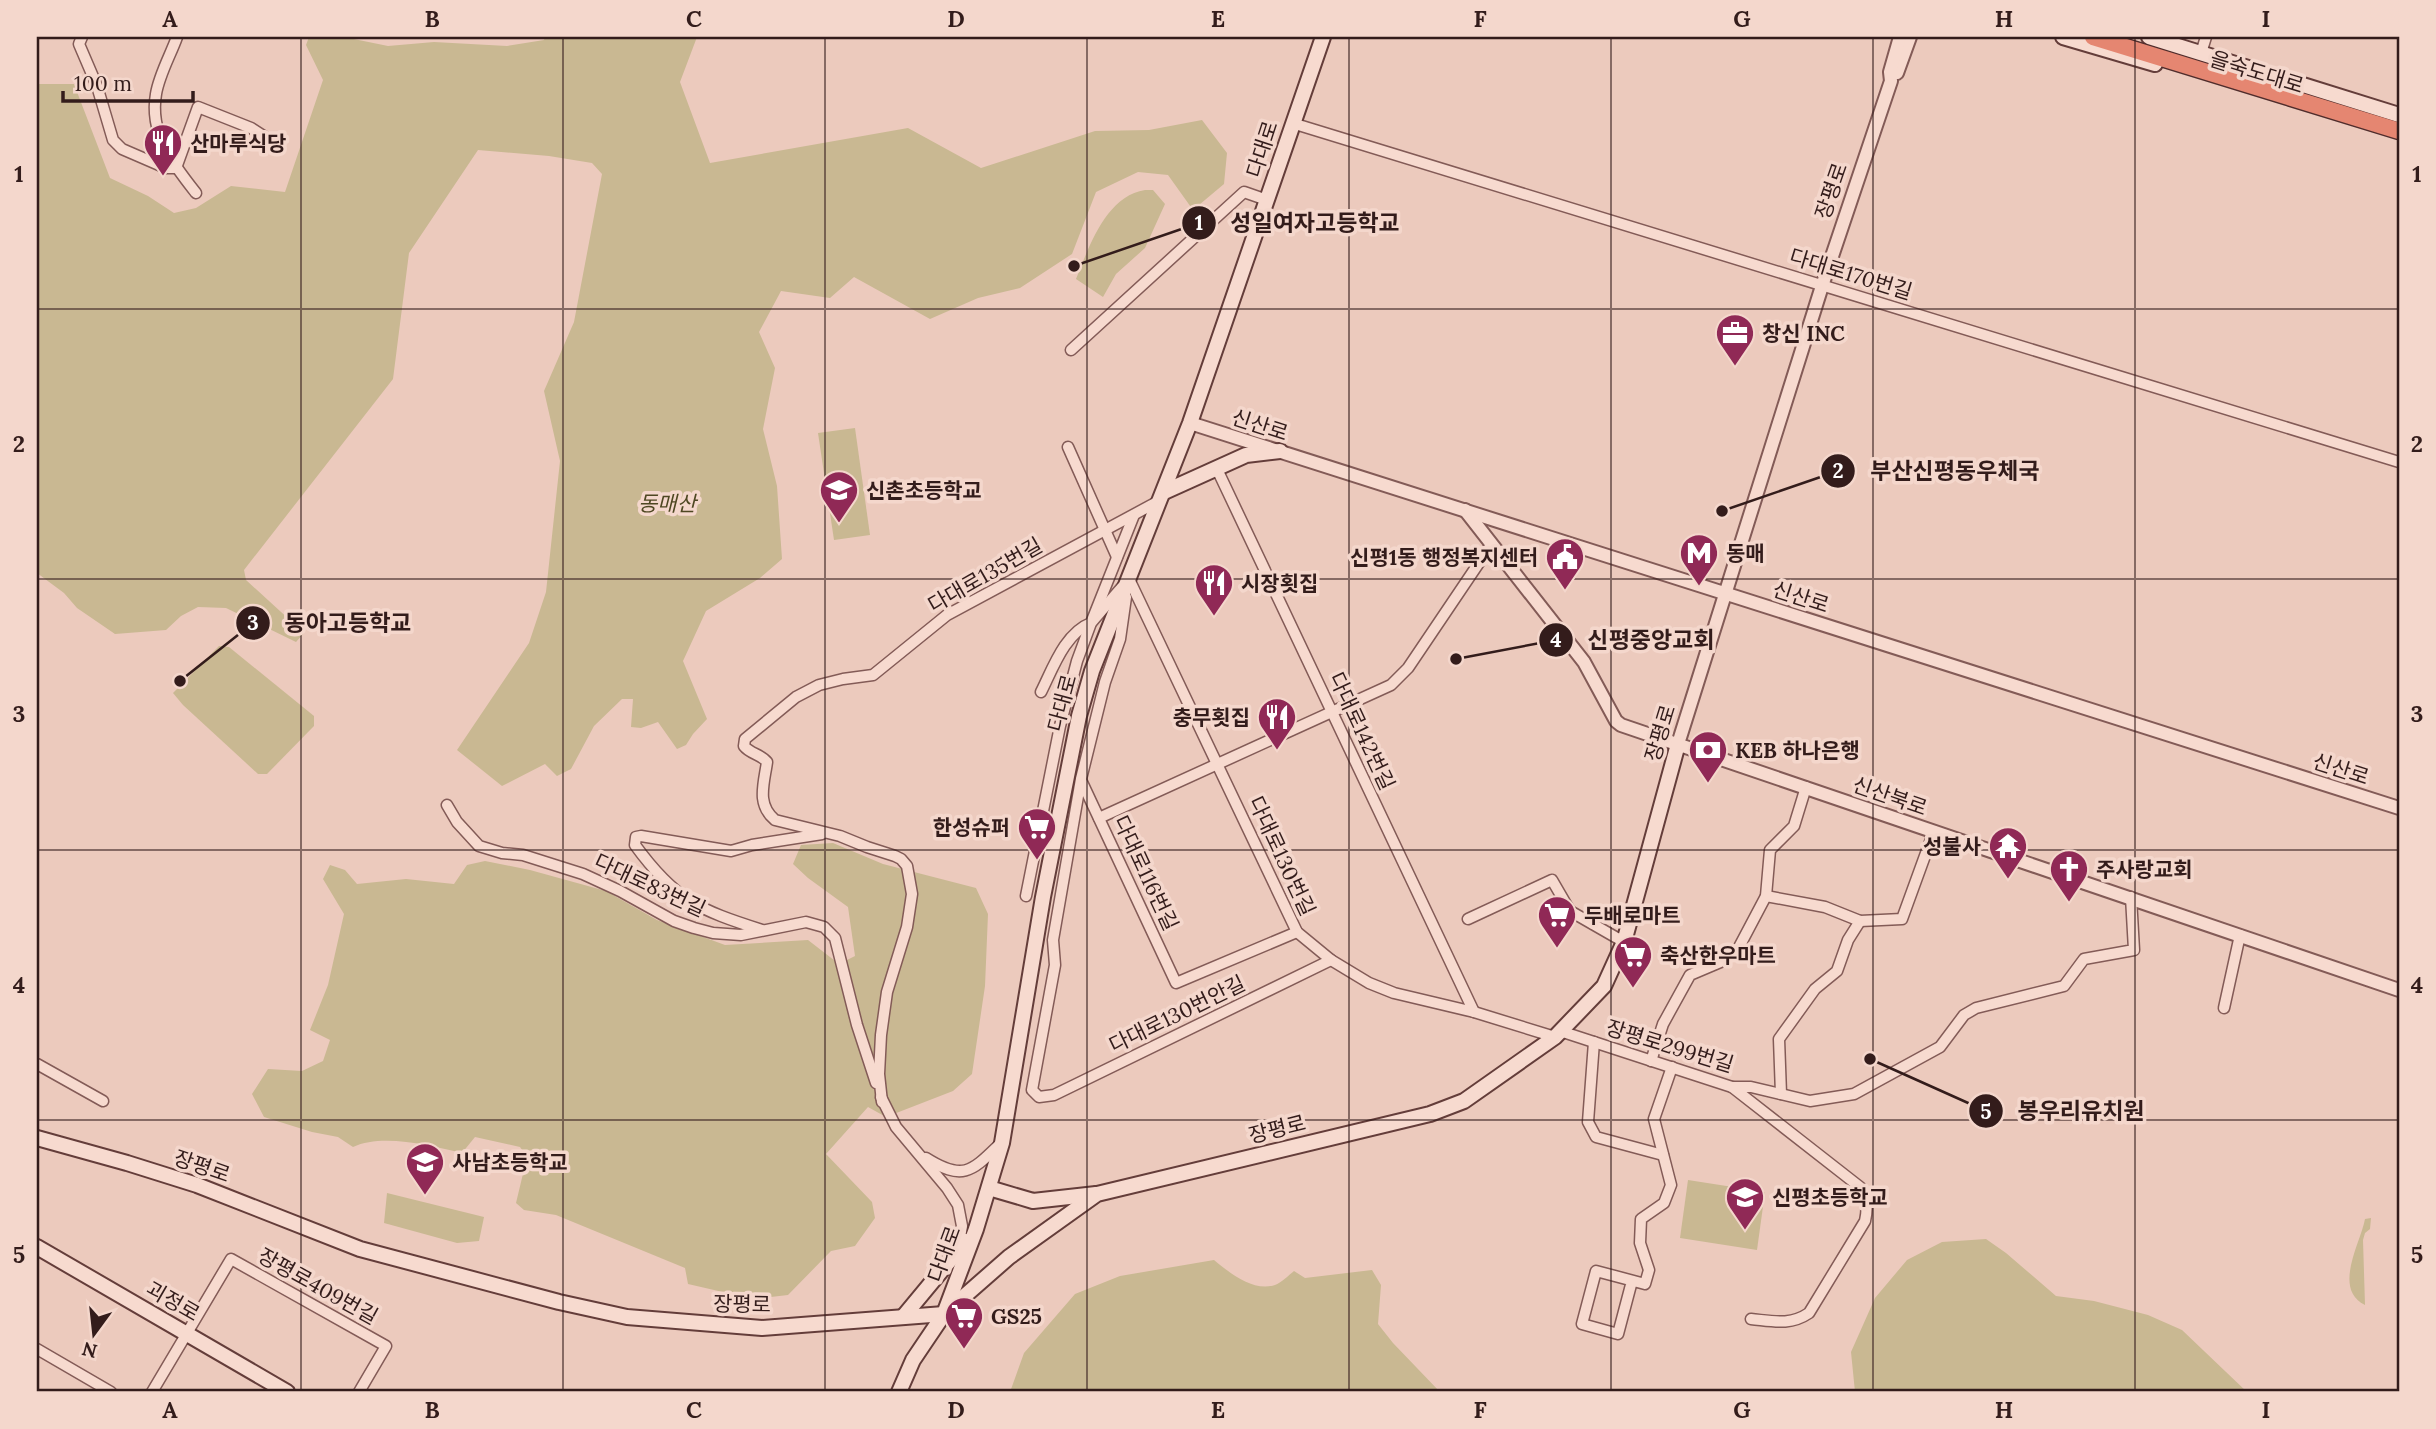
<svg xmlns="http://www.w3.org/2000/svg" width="2436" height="1429" viewBox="0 0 2436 1429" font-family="Lora,'Noto Sans KR',serif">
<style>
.green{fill:#c9b892}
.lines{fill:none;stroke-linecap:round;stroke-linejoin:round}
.minor-casing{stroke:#835b57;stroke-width:13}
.tertiary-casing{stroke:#835b57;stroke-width:16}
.secondary-casing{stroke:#643d3a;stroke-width:18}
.trunk-casing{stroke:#502d2c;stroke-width:19}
.minor{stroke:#f7dacf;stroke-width:10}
.tertiary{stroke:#f7dacf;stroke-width:12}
.secondary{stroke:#f7dacf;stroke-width:14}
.trunk{stroke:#e58671;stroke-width:16}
.grid{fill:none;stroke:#331c1b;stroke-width:2;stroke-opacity:0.55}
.labels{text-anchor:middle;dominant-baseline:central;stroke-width:7;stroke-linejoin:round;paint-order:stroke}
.street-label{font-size:21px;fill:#331c1b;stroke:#f4d7cc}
.poi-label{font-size:21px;font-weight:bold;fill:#331c1b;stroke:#f4d7cc;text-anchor:start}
.park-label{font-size:21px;font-style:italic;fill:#4e4722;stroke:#f4d7cc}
.leader{fill:none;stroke:#331c1b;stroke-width:2.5}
.callout-dot{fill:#331c1b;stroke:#f4d7cc;stroke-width:2.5}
.mark-label{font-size:21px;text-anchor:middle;font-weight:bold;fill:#fff}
.callout-label{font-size:23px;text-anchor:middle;font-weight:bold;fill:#331c1b;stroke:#f4d7cc;stroke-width:7;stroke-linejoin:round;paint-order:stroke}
.neatline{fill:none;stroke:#331c1b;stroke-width:2.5}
.grid-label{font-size:23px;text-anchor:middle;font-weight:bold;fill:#331c1b}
</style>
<rect width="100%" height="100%" fill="#eccabd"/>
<g class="green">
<path d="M 309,37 L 344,37 L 388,46 L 434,42 L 507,46 L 544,40 L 545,37 L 697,37 L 680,82 L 710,163 L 908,128 L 981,168 L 1095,131 L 1149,130 L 1202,120 L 1227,153 L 1224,184 L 1193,210 L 1168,175 L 1138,172 L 1096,192 L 1072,254 L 1020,288 L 978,298 L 930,319 L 854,277 L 830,298 L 781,291 L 759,332 L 775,368 L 763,429 L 777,486 L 782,559 L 760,578 L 706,611 L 683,661 L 707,719 L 693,734 L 686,745 L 677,749 L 658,722 L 641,728 L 631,727 L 633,699 L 622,699 L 594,726 L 571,769 L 557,776 L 545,764 L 502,786 L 457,750 L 529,643 L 546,592 L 560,461 L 544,391 L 574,322 L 602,174 L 592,163 L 549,156 L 478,150 L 409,253 L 393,379 L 244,570 L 246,580 L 304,633 L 296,642 L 226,608 L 198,607 L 181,616 L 166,630 L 115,634 L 77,608 L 64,593 L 37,573 L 37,84 L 74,84 L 110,178 L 148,196 L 174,213 L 196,208 L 231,186 L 285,192 L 323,80 L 306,45 Z"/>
<path d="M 1145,190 L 1153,190 L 1165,204 L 1145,248 L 1116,274 L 1103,297 L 1076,279 C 1089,247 1106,196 1145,190 Z"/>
<path d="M 855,428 L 870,535 L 834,540 L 818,433 Z"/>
<path d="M 219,646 L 229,647 L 314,716 L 314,726 L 267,774 L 258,774 L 183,705 L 173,693 Z"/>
<path d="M 833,843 L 883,864 L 976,888 L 988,914 L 985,986 L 972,1074 L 953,1091 L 886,1117 L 868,1107 L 826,1154 L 872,1202 L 875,1218 L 855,1246 L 831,1251 L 788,1295 L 753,1299 L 688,1284 L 685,1268 L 556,1215 L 524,1210 L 516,1203 L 527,1157 L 520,1147 L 475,1137 L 462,1153 C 431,1146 383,1133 353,1147 L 338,1137 L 312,1132 L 264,1117 L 252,1094 L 268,1069 L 302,1071 L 323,1061 L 330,1040 L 310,1030 L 328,985 L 344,914 L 323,879 L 330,865 L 345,870 L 357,884 L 406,879 L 454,884 L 467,865 L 485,861 L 530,870 L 606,891 L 657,920 L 725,945 L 808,940 L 839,964 L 855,956 L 848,907 L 808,878 L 793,864 L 801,845 Z"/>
<path d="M 1688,1180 L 1765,1192 L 1757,1250 L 1680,1238 Z"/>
<path d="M 387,1193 L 484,1217 L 479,1241 L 457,1243 L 384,1223 Z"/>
<path d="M 2371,1218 L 2370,1229 L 2365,1233 L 2363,1240 L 2365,1305 C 2332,1289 2361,1242 2365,1219 Z"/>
<path d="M 1986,1239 L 2006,1253 L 2056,1296 L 2094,1301 L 2148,1315 L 2182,1330 L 2247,1392 L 1855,1392 L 1851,1352 L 1875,1298 L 1907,1260 L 1942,1242 Z"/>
<path d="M 1214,1260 C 1230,1273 1253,1292 1275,1285 C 1281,1283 1289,1275 1294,1271 L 1305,1278 L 1372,1270 L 1381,1285 L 1378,1324 L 1393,1343 L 1440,1392 L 1010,1392 L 1024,1353 L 1075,1294 L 1120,1276 Z"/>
</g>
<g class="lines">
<g class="minor-casing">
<g id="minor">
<path d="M 82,37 L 79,44 L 97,86 L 113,140 L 122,149 L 166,168 L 176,168"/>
<path d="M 177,37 C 171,54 159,75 156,94 C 149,134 173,164 196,193"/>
<path d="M 2201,53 L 2206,37"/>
<path d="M 1292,123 L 2399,462"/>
<path d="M 176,168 L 198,107 L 251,128 L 268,139"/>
<path d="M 1071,350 L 1244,192 L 1267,200"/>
<path d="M 1068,447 L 1117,557"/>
<path d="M 1216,467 L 1474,1012"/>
<path d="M 1129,579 L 1297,932 L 1331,960 L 1369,983 L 1394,993 L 1474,1012 L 1555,1037"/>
<path d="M 1126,597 L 1120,639 L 1105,682 L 1081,779 L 1053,940 L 1055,965 L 1032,1090 L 1039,1097 L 1054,1095 L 1331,960"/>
<path d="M 1041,692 C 1053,668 1065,633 1091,623 L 1134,515"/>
<path d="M 1081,780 L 1176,983 L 1297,932"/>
<path d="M 447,805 L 457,822 L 479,846 L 502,853 L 523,855 L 583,874 L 620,891 L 674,921 L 694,928 L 713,933 L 741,935 L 806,922 L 824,927 L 835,938 L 857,1025 L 876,1083"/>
<path d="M 1099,818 L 1391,685 L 1408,668 L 1491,545"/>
<path d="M 1026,896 L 1060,726 L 1077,661 L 1091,623 L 1122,587"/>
<path d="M 1766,896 L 1825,907 L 1860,921 L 1902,919 L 1934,831"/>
<path d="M 1468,919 L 1552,880 L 1570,911 L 1624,942"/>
<path d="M 762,930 C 699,910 675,900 635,845 L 636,837 L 641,836 L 731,851 L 752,845 L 822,834"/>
<path d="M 2224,1008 L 2240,935"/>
<path d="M 1560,1031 L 1732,1087 L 1751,1087 L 1810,1101 L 1854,1094 L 1940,1047 L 1964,1015 L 1976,1008 L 2064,986 L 2084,959 L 2134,950 L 2131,897"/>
<path d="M 1594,1042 L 1588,1122 L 1596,1137 L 1663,1155"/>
<path d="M 1651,1061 L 1663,1024 L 1690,975 L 1723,961 L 1738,949 L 1766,896 L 1770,850 L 1794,826 L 1806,787"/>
<path d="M 37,1064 L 103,1101"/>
<path d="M 1732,1087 L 1860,1187 C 1867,1199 1868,1207 1865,1221 L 1809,1313 C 1790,1326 1772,1321 1751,1319"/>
<path d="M 1781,1094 L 1779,1039 L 1815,989 L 1837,971 L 1848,940 L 1860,921"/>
<path d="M 881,1097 L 896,1127 L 947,1188 L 958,1205 L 962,1226 L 958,1248"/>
<path d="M 882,1102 L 879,1074 L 881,1035 L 887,992 L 907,927 L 912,894 L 907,866 L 901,859 L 895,856 L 867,847 L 840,836 L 775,820 C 756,804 764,784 767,762 C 761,754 750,754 744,746 L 745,739 L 796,697 L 819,685 L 843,679 L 873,675 L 947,615 L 1159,501"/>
<path d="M 926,1158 C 964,1182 972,1171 1001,1143"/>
<path d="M 1632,1281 L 1618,1334 L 1582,1324 L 1596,1271 L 1645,1284 L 1649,1270 L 1640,1243 L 1641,1219 L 1664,1203 L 1671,1185 L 1654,1119 L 1672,1067"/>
<path d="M 37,1349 L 111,1392"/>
<path d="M 152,1392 L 231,1259 L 386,1346 L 359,1392"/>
</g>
</g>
<g class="tertiary-casing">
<g id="tertiary">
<path d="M 1897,73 L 1910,37"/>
<path d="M 1190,423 L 2399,808"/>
<path d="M 1465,510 L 1584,662 L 1616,721 L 1621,725 L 2399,990"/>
<path d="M 1678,744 L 1822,286 L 1891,81 L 1890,72 L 1900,37"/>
</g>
</g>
<g class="secondary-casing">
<g id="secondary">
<path d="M 2063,37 L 2155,64"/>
<path d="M 2149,37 L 2399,115"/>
<path d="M 1164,492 L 1246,455 L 1280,451"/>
<path d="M 37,1138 L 127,1163 L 197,1185 L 360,1249 L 559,1302 L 627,1317 L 762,1328 L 944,1314 L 1009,1257 L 1097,1194 L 1430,1114 L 1464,1101 L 1555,1037 L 1604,986 L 1624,942 L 1678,744"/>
<path d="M 989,1188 L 1033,1201 L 1096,1194"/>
<path d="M 37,1247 L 287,1392"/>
<path d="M 903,1317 L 966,1241"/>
<path d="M 899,1392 L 913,1360 L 944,1314 L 976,1229 L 1002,1143 L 1043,897 L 1079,716 L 1092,671 L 1190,423 L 1323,37"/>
</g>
</g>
<g class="trunk-casing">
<path id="trunk" d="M 2093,37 L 2399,131"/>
</g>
<use href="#minor" class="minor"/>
<use href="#tertiary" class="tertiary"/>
<use href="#secondary" class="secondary"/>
<use href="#trunk" class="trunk"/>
</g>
<path class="grid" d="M 301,37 L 301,1392M 563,37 L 563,1392M 825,37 L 825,1392M 1087,37 L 1087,1392M 1349,37 L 1349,1392M 1611,37 L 1611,1392M 1873,37 L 1873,1392M 2135,37 L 2135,1392M 37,309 L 2399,309M 37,579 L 2399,579M 37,850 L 2399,850M 37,1120 L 2399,1120"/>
<defs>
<g id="restaurant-pin" transform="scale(2.0125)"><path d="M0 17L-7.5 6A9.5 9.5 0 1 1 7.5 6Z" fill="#902956" stroke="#f4d7cc"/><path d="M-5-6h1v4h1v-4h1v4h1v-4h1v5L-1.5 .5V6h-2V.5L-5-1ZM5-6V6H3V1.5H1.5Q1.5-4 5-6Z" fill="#fff"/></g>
<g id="office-pin" transform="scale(2.0125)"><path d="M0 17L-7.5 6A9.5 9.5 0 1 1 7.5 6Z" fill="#902956" stroke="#f4d7cc"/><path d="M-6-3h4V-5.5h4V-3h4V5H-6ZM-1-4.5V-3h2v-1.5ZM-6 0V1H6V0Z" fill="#fff"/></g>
<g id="school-pin" transform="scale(2.0125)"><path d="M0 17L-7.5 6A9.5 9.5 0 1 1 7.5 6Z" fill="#902956" stroke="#f4d7cc"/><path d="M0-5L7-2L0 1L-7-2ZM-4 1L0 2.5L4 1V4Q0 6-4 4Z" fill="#fff"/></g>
<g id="metro-pin" transform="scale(2.0125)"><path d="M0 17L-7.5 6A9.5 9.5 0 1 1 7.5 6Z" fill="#902956" stroke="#f4d7cc"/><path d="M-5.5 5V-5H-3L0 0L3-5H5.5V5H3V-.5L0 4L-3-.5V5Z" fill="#fff"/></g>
<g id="civic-pin" transform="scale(2.0125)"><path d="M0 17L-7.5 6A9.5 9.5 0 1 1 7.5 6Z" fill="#902956" stroke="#f4d7cc"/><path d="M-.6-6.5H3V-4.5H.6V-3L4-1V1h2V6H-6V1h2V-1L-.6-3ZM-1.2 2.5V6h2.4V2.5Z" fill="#fff"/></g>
<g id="bank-pin" transform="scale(2.0125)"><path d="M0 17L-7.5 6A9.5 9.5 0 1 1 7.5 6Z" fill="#902956" stroke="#f4d7cc"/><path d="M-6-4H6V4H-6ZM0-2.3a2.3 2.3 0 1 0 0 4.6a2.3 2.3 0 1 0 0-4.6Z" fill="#fff"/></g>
<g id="supermarket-pin" transform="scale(2.0125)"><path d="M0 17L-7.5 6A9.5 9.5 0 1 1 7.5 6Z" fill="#902956" stroke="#f4d7cc"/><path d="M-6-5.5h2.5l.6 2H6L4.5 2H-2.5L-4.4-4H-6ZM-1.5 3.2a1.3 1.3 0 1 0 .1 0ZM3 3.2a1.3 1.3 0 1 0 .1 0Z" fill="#fff"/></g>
<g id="temple-pin" transform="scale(2.0125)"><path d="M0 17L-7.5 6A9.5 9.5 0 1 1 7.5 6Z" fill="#902956" stroke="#f4d7cc"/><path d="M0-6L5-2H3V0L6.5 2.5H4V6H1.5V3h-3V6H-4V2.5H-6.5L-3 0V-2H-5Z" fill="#fff"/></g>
<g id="church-pin" transform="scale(2.0125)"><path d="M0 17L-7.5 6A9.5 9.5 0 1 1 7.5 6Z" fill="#902956" stroke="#f4d7cc"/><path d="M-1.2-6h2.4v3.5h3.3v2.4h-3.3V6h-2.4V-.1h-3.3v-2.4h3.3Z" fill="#fff"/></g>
</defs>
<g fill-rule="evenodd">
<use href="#restaurant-pin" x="163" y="143"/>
<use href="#office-pin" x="1735" y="333"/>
<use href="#school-pin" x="839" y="490"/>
<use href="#metro-pin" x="1699" y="553"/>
<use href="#civic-pin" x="1565" y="557"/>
<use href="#restaurant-pin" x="1214" y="583"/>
<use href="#restaurant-pin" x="1277" y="717"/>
<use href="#bank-pin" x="1708" y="750"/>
<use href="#supermarket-pin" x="1037" y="827"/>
<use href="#temple-pin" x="2008" y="846"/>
<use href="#church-pin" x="2069" y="869"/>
<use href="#supermarket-pin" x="1557" y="915"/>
<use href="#supermarket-pin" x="1633" y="955"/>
<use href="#school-pin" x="425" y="1162"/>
<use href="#school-pin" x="1745" y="1197"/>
<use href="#supermarket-pin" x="964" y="1316"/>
</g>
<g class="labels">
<g class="street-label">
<text transform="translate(2257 72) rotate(17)">을숙도대로</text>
<text transform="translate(1262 149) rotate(-72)">다대로</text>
<text transform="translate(1831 191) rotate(-71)">장평로</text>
<text transform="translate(1851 274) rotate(17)">다대로170번길</text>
<text transform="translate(1260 425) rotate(18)">신산로</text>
<text transform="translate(985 575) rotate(-30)">다대로135번길</text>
<text transform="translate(1801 597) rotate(18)">신산로</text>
<text transform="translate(1062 703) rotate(-75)">다대로</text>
<text transform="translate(1362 731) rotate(65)">다대로142번길</text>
<text transform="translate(1660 733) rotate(-73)">장평로</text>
<text transform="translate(2341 769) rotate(18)">신산로</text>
<text transform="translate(1890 796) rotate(19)">신산북로</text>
<text transform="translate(1282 856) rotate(65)">다대로130번길</text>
<text transform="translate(1146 873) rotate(65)">다대로116번길</text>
<text transform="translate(650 885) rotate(25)">다대로83번길</text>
<text transform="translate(1177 1014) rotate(-26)">다대로130번안길</text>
<text transform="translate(1670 1046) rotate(17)">장평로299번길</text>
<text transform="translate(1277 1129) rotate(-14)">장평로</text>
<text transform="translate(202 1166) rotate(19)">장평로</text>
<text transform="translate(944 1254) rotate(-70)">다대로</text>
<text transform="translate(318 1286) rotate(29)">장평로409번길</text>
<text transform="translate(173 1301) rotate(30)">괴정로</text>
<text transform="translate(742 1304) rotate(1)">장평로</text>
</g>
<g class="poi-label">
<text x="190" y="143">산마루식당</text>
<text x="1762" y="333">창신 INC</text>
<text x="866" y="490">신촌초등학교</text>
<text x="1726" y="553">동매</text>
<text x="1538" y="557" text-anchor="end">신평1동 행정복지센터</text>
<text x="1241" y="583">시장횟집</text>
<text x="1250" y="717" text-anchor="end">충무횟집</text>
<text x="1735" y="750">KEB 하나은행</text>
<text x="1010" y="827" text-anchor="end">한성슈퍼</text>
<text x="1981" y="846" text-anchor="end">성불사</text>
<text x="2096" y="869">주사랑교회</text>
<text x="1584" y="915">두배로마트</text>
<text x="1660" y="955">축산한우마트</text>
<text x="452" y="1162">사남초등학교</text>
<text x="1772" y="1197">신평초등학교</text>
<text x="991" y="1316">GS25</text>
</g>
<g class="park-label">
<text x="667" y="503">동매산</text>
</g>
</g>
<path class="leader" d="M1074 266L1199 223M1722 511L1838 471M180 681L253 623M1456 659L1556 640M1870 1059L1986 1111"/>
<g class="callout-dot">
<circle cx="1074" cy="266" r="7"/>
<circle cx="1722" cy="511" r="7"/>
<circle cx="180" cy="681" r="7"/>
<circle cx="1456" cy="659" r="7"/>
<circle cx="1870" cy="1059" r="7"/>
<circle cx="1199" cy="223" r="18"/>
<circle cx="1838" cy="471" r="18"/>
<circle cx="253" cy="623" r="18"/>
<circle cx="1556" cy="640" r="18"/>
<circle cx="1986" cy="1111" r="18"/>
</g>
<g class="mark-label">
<text x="1199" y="230">1</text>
<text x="1838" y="478">2</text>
<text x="253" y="630">3</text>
<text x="1556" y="647">4</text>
<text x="1986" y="1119">5</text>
</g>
<g class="callout-label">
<text x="1315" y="231">성일여자고등학교</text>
<text x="1955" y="479">부산신평동우체국</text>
<text x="348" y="631">동아고등학교</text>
<text x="1651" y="648">신평중앙교회</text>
<text x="2081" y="1119">봉우리유치원</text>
</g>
<rect width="2436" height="1429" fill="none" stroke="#f4d7cc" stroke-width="77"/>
<g transform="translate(94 1334) rotate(195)" stroke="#f4d7cc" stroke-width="5" paint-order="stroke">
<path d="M0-5L12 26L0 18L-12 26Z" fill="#331c1b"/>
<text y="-10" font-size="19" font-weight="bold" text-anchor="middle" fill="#331c1b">N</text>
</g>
<path d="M63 91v10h130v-10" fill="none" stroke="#331c1b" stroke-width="3.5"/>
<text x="74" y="91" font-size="21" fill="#331c1b" stroke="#f4d7cc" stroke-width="5" paint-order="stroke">100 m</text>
<rect x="38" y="38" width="2360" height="1352" class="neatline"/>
<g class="grid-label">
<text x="170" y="27">A</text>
<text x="432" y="27">B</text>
<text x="694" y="27">C</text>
<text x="956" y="27">D</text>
<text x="1218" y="27">E</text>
<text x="1480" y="27">F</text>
<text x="1742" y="27">G</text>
<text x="2004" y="27">H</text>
<text x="2266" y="27">I</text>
<text x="19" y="182">1</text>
<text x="2417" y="182">1</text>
<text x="19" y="452">2</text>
<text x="2417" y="452">2</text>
<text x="19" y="722">3</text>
<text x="2417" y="722">3</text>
<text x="19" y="993">4</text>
<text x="2417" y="993">4</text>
<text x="19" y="1263">5</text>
<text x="2417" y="1263">5</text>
<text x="170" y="1418">A</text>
<text x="432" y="1418">B</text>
<text x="694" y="1418">C</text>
<text x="956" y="1418">D</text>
<text x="1218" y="1418">E</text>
<text x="1480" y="1418">F</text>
<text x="1742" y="1418">G</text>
<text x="2004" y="1418">H</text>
<text x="2266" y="1418">I</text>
</g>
</svg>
